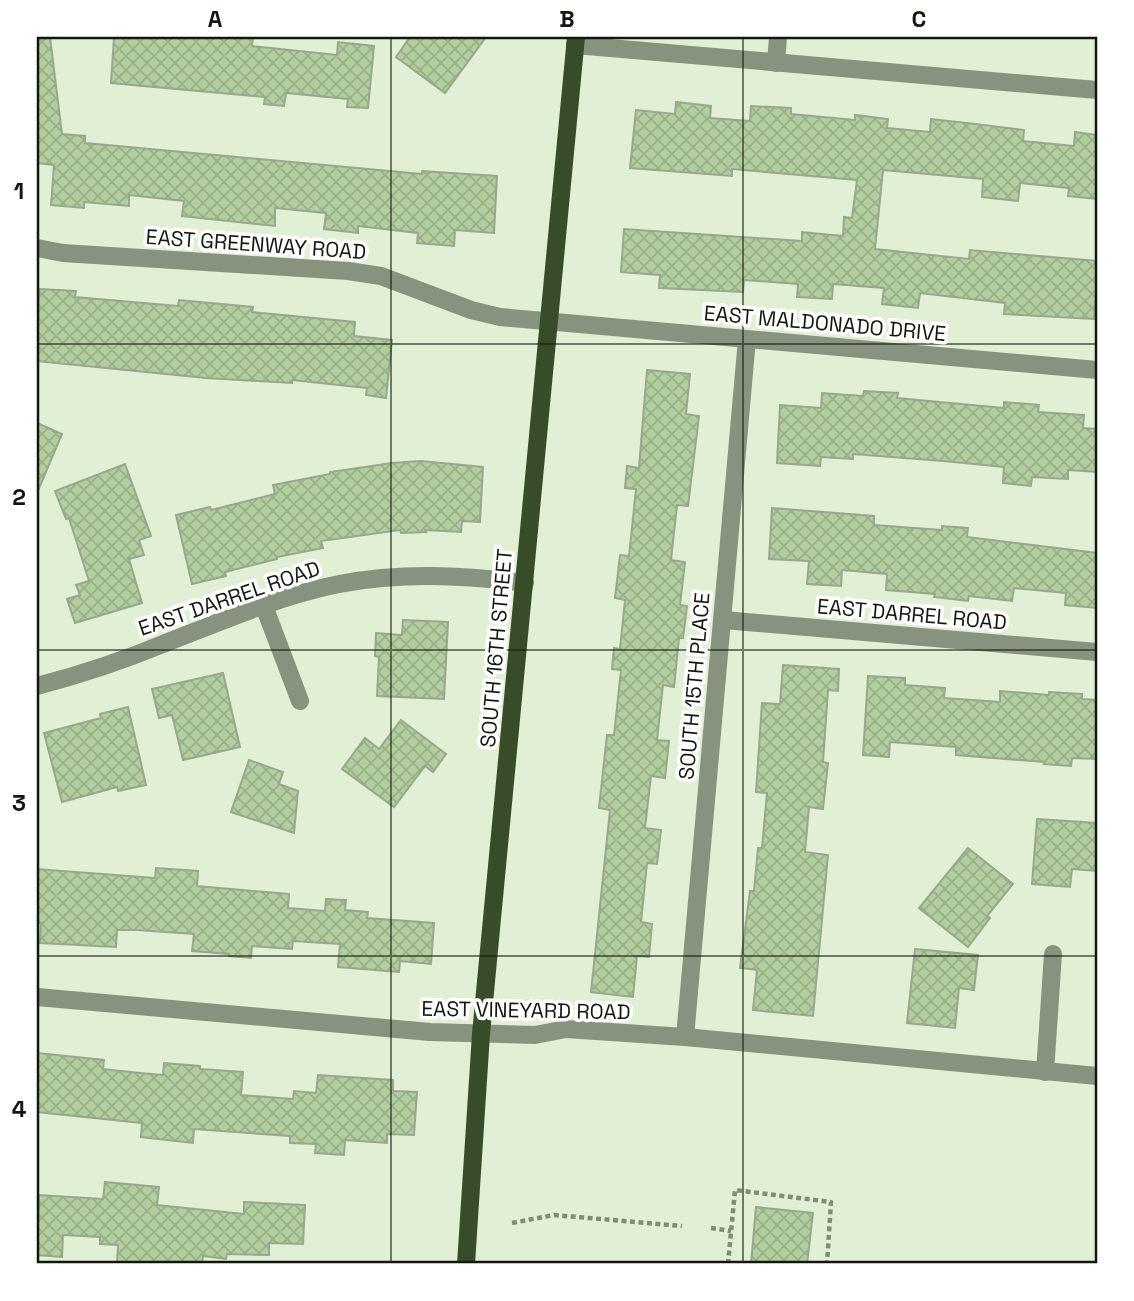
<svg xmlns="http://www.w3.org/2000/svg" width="1134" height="1301" viewBox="0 0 1134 1301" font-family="'Space Grotesk',sans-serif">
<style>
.building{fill:url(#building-cross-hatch);stroke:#98a78d;stroke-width:2}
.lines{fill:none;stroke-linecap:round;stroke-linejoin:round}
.path{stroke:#818b79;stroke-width:4.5;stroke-dasharray:5 3.5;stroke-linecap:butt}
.minor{stroke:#87937f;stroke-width:18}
.major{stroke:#394c29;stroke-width:18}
.grid{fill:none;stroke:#13180f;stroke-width:2;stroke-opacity:0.55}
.labels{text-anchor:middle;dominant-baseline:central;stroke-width:7;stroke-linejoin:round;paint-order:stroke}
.street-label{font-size:21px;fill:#13180f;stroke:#fff}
.neatline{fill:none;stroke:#13180f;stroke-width:2.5}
.grid-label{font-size:23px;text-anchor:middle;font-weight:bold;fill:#13180f}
</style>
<defs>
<pattern id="building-cross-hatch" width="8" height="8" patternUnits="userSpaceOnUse" patternTransform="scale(1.75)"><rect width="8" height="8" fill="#b3ce9e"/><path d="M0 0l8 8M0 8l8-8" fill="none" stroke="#99b087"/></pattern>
</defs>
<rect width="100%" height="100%" fill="#e1f0d5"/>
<g class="building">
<path d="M 37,37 L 50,37 L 62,134 L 85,136 L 85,143 L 422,174 L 422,171 L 497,176 L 494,233 L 455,230 L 454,246 L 417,243 L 418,233 L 358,226 L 358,233 L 324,229 L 326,213 L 275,208 L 275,226 L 182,216 L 184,201 L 129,195 L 129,206 L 84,202 L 84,208 L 51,205 L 54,165 L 37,163 Z"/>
<path d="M 114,37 L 253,37 L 252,46 L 337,55 L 338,42 L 374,46 L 368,108 L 347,107 L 348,99 L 286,93 L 284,106 L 264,104 L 265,97 L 111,83 Z"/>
<path d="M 410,37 L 486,37 L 445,93 L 396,57 Z"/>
<path d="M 676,102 L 711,106 L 710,118 L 750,121 L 751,106 L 791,108 L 791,114 L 855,120 L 855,115 L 888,119 L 887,128 L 930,132 L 931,119 L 967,123 L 1024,130 L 1023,141 L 1074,146 L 1075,132 L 1097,135 L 1097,199 L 1068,196 L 1069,188 L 1020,183 L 1018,201 L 982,197 L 983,179 L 883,170 L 875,249 L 969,259 L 970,250 L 1097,261 L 1097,303 L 1095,302 L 1094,319 L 1004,314 L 1005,303 L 920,293 L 918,308 L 882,304 L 884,288 L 833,284 L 832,299 L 797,297 L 798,284 L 744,280 L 743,292 L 659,288 L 660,275 L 621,272 L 624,229 L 802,241 L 802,232 L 843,236 L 844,217 L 852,218 L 857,180 L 732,169 L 732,176 L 630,168 L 636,110 L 675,114 Z"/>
<path d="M 39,289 L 76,291 L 75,297 L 178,306 L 179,300 L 253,307 L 252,312 L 355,322 L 354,336 L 392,340 L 386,398 L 366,395 L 367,388 L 292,380 L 292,383 L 206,378 L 37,361 Z"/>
<path d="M 647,370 L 690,374 L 686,414 L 699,416 L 688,506 L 677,505 L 671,560 L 685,562 L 680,605 L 687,606 L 683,638 L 679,638 L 674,687 L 663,685 L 657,740 L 669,741 L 665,778 L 651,776 L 645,828 L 661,830 L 657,864 L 647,863 L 641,922 L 652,924 L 649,957 L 637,956 L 633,997 L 591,992 L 610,810 L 599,808 L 607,735 L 614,735 L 621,670 L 612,669 L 614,648 L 620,649 L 625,600 L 615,598 L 620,555 L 629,556 L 636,489 L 625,488 L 627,466 L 639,468 Z"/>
<path d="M 864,391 L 898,393 L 897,398 L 1004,408 L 1004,402 L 1039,405 L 1038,412 L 1084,415 L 1083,428 L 1097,429 L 1097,472 L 1068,470 L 1068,479 L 1032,477 L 1031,486 L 1003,483 L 1004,467 L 943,461 L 853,454 L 853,459 L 821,457 L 820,466 L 777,463 L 780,405 L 821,408 L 822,393 L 863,396 Z"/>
<path d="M 37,423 L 62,434 L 37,493 Z"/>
<path d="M 421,461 L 483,467 L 480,522 L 462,521 L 461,532 L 425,530 L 426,532 L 401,533 L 400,530 L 321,541 L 323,548 L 277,557 L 277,559 L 225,572 L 226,576 L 192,584 L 176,515 L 210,507 L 211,510 L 275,494 L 273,485 L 330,474 L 330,472 L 392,463 Z"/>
<path d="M 125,464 L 151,536 L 139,540 L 144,555 L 129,559 L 142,603 L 75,623 L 67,599 L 80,595 L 76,585 L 89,581 L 69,518 L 66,519 L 55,491 Z"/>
<path d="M 772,508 L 874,516 L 874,525 L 942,530 L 942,526 L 968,528 L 967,537 L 1097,553 L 1097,608 L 1065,605 L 1066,593 L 1014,588 L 1012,601 L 969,596 L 968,601 L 934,597 L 935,594 L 886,590 L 887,574 L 842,570 L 841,586 L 807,584 L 809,561 L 769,559 Z"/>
<path d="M 403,620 L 448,622 L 444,699 L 377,696 L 379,657 L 375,656 L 376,633 L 402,635 Z"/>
<path d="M 783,665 L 839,669 L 838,691 L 828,690 L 823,762 L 828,763 L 823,809 L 809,807 L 805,852 L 828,855 L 813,1016 L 753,1010 L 757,970 L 740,968 L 750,891 L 754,891 L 758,848 L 762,848 L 767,793 L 756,792 L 762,703 L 780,704 Z"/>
<path d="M 223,673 L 240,747 L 183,760 L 172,715 L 159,718 L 152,689 Z"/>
<path d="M 868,676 L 905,678 L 905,685 L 945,688 L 944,698 L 1000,702 L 1000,691 L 1049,695 L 1049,692 L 1082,694 L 1082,699 L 1097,700 L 1097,759 L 1072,758 L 1071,766 L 1044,764 L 1045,762 L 956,755 L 956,747 L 890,742 L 889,757 L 863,755 Z"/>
<path d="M 128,707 L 146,785 L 118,791 L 117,787 L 62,802 L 44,733 L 101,718 L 100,714 Z"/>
<path d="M 401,720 L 446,754 L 433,772 L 425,766 L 394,807 L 342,769 L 365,738 L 379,749 Z"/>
<path d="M 249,760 L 283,772 L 279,784 L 298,791 L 294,833 L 231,812 Z"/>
<path d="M 1037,819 L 1097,823 L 1097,871 L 1072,869 L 1070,887 L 1032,884 Z"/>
<path d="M 968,848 L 1013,884 L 987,916 L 990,918 L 968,947 L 919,908 Z"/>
<path d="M 156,868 L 198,871 L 197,886 L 289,894 L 288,908 L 325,911 L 326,899 L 346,900 L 345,910 L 368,912 L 367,918 L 434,923 L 431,964 L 400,961 L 399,972 L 338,967 L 340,944 L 293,941 L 292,949 L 252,946 L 251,958 L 229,956 L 229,954 L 192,951 L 194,934 L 137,930 L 117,930 L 116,947 L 40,943 L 41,923 L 37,923 L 37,869 L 155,878 Z"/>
<path d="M 915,949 L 978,955 L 974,990 L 959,988 L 955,1028 L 907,1023 Z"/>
<path d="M 37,1053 L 104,1060 L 103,1069 L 140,1073 L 163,1075 L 164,1063 L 200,1066 L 200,1069 L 243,1072 L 241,1095 L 293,1099 L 294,1091 L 316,1093 L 318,1075 L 393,1080 L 393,1091 L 417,1092 L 414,1135 L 387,1134 L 387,1143 L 345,1140 L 344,1155 L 315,1153 L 316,1144 L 290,1143 L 290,1136 L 194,1129 L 193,1143 L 141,1137 L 142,1123 L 37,1112 Z"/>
<path d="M 105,1182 L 159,1187 L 157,1205 L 244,1214 L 244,1202 L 305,1205 L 303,1244 L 269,1243 L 269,1255 L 227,1254 L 226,1259 L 203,1256 L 202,1264 L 117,1264 L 118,1245 L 100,1244 L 100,1237 L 63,1235 L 62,1257 L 37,1255 L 39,1195 L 103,1199 Z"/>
<path d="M 756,1207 L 813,1213 L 807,1264 L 751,1264 Z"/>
</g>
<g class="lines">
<g class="path">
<path d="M 512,1223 L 554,1215 L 682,1226"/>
<path d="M 711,1228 L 731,1231"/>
<path d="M 728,1264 L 735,1190 L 831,1202 L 827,1264"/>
</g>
<g class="minor">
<path d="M 575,45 L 1097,90"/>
<path d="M 776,63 L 778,37"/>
<path d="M 37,248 L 63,253 L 348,271 L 381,276 L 471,310 L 500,317 L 1097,370"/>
<path d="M 264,606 L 300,701"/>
<path d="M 723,620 L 1097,652"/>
<path d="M 37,686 C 79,675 122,661 163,644 C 220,622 279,596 339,584 C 401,572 463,575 525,583"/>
<path d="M 37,997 L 430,1032 L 535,1035 L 566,1029 L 685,1037 L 1097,1076"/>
<path d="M 685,1037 L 747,339"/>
<path d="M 1045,1072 L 1053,954"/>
</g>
<path class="major" d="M 466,1264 L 481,1034 L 576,37"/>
</g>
<path class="grid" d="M 391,37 L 391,1264M 743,37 L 743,1264M 37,344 L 1097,344M 37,650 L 1097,650M 37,956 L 1097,956"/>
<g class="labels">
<g class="street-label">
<text transform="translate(256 244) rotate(4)">EAST GREENWAY ROAD</text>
<text transform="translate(825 323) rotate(5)">EAST MALDONADO DRIVE</text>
<text transform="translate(229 598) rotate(-19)">EAST DARREL ROAD</text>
<text transform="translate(912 614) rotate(5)">EAST DARREL ROAD</text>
<text transform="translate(496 648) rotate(-85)">SOUTH 16TH STREET</text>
<text transform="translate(694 686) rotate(-85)">SOUTH 15TH PLACE</text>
<text transform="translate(526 1010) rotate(1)">EAST VINEYARD ROAD</text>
</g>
</g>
<rect width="1134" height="1301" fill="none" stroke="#ffffff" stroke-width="77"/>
<rect x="38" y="38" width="1058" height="1224" class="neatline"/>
<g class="grid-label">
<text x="215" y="27">A</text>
<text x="567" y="27">B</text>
<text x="919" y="27">C</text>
<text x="19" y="199">1</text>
<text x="19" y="505">2</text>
<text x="19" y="811">3</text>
<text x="19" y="1117">4</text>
</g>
</svg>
